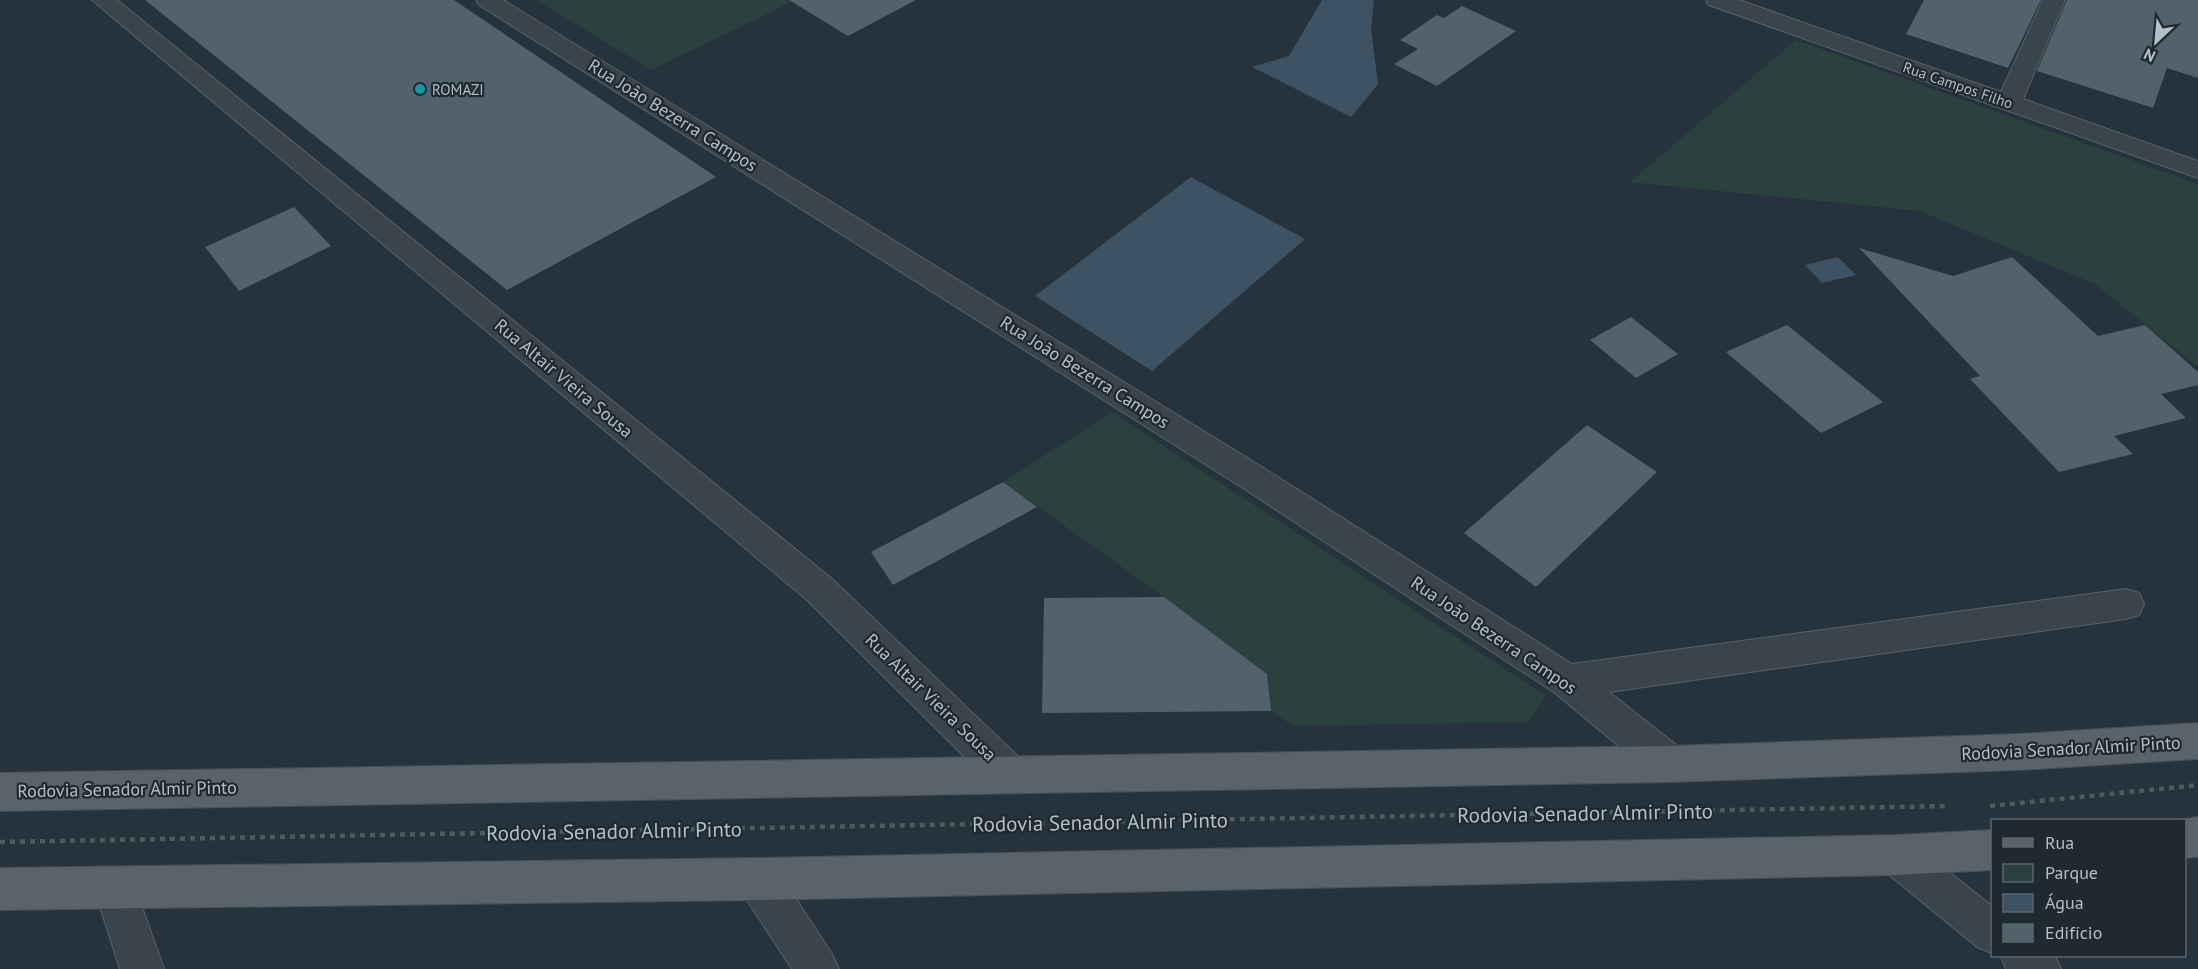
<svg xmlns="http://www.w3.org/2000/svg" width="2198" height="969" viewBox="0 0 2198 969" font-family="'PT Sans',sans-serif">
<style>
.green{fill:#2b413e}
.water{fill:#3d5363}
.building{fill:#53616b}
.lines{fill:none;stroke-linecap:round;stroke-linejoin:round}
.minor-casing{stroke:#57626a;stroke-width:2}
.major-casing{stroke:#455058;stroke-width:2}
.path{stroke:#4a5d5c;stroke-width:4.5;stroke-dasharray:5 5;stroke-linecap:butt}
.minor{fill:#39444c;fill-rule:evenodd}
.major{fill:#58636c;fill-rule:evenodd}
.culture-dot{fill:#0f9aa8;stroke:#1e2931;stroke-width:2}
.labels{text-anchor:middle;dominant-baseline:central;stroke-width:4.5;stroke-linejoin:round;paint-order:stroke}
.far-street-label{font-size:15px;fill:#b5bfc7;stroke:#1e2931}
.far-poi-label{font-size:15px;fill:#b5bfc7;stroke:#1e2931;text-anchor:start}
.street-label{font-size:18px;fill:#b5bfc7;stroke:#1e2931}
.near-street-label{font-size:21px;fill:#b5bfc7;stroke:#1e2931}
</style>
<rect width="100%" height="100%" fill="#26333c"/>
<g class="green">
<path d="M 536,0 L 796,0 L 651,70 Z"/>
<path d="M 1796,40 L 2198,184 L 2198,367 L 2095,284 L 1920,211 L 1630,182 Z"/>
<path d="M 1112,412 L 1546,696 L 1528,722 L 1293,726 L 1271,711 L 1267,674 L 1164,597 L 1003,482 Z"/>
</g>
<g class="water">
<path d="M 1322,0 L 1374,0 L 1371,29 L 1378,84 L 1351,117 L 1252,67 L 1289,56 Z"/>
<path d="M 1191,177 L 1305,239 L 1152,371 L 1035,296 Z"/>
<path d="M 1838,257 L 1856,275 L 1822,283 L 1805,265 Z"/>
</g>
<g class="building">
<path d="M 145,0 L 454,0 L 716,177 L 507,290 Z"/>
<path d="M 789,0 L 916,0 L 848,36 Z"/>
<path d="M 1924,0 L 2041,0 L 2008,68 L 1906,34 Z"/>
<path d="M 2067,0 L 2198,0 L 2198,78 L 2167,68 L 2153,108 L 2037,71 Z"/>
<path d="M 1462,6 L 1516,31 L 1437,86 L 1394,64 L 1418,49 L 1400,40 L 1437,15 L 1444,18 Z"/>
<path d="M 294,207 L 331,246 L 239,291 L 205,247 Z"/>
<path d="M 1859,248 L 1953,276 L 2012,257 L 2098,336 L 2145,325 L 2198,372 L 2198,385 L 2161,394 L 2186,418 L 2114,436 L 2133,454 L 2059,472 L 1970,379 L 1980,376 Z"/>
<path d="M 1631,317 L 1678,354 L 1636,378 L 1590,340 Z"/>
<path d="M 1787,325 L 1883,402 L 1821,433 L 1726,352 Z"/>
<path d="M 1587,425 L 1657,472 L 1536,587 L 1464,533 Z"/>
<path d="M 1003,482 L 1037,507 L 893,585 L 871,552 Z"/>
<path d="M 1164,597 L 1267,674 L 1271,711 L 1042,713 L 1044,598 Z"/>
</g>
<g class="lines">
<g class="minor-casing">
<g id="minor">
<path d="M 92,0 L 117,0 L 831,578 L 1024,762 L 1030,775 L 1024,788 L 1010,793 L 996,788 L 807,600 Z"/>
<path d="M 476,0 L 503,0 L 1270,472 L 1572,664 L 2126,589 L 2139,593 L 2144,604 L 2139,615 L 2126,619 L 1609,692 L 1684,751 L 1689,764 L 1684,777 L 1670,782 L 1656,777 L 1555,693 L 1246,490 L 479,5 Z"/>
<path d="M 1706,0 L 1739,0 L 2001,92 L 2043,0 L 2065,0 L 2023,99 L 2198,161 L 2198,178 L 1709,5 Z"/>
<path d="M 1896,835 L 1910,841 L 1992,906 L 1992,953 L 1977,947 L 1882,869 L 1876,855 L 1882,841 Z"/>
<path d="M 758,858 L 773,864 L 832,954 L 839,969 L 792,969 L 743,894 L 737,879 L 743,864 Z"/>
<path d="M 115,867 L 130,873 L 164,969 L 120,969 L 94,888 L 100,873 Z"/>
<path d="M 2001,956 L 2055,956 L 2061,969 L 2006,969 Z"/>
</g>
</g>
<g class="major-casing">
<g id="major">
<path d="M 2198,723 L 2198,759 L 2018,770 L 1670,782 L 0,811 L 0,773 L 1670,746 L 2018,734 Z"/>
<path d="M 2198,817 L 2198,857 L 2184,858 L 2184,820 L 2179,820 Z"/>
<path d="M 1992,830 L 1992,870 L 1896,875 L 758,900 L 0,910 L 0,868 L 758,858 L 1896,835 Z"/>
</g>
</g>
<g class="path">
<path d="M 1990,806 L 2198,785"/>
<path d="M 0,842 L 1949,806"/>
</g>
<use href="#minor" class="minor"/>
<use href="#major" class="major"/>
</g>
<circle class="culture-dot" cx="420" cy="89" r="6"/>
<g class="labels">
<g class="far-street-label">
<text transform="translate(1958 85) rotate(19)">Rua Campos Filho</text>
</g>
<g class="far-poi-label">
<text x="432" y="89">ROMAZI</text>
</g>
<g class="street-label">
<text transform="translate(673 115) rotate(32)">Rua João Bezerra Campos</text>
<text transform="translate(1085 372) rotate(32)">Rua João Bezerra Campos</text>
<text transform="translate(564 378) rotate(40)">Rua Altair Vieira Sousa</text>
<text transform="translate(1494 635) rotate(34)">Rua João Bezerra Campos</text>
<text transform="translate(931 697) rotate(44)">Rua Altair Vieira Sousa</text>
<text transform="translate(2071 748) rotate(-3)">Rodovia Senador Almir Pinto</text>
<text transform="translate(127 789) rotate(-1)">Rodovia Senador Almir Pinto</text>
</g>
<g class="near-street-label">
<text transform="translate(1585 813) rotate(-1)">Rodovia Senador Almir Pinto</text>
<text transform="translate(1100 822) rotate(-1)">Rodovia Senador Almir Pinto</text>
<text transform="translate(614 831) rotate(-1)">Rodovia Senador Almir Pinto</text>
</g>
</g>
<rect x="1991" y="819" width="195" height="138" fill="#1e2931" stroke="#5a656d" stroke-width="1.5"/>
<rect x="2003" y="838" width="30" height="9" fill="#58636c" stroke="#5a656d" stroke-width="1.5"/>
<text x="2045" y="849" font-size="18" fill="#b5bfc7">Rua</text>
<rect x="2003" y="864" width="30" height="18" fill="#2b413e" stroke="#5a656d" stroke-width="1.5"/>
<text x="2045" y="879" font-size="18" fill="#b5bfc7">Parque</text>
<rect x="2003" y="894" width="30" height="18" fill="#3d5363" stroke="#5a656d" stroke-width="1.5"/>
<text x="2045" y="909" font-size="18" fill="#b5bfc7">Água</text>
<rect x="2003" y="924" width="30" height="18" fill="#53616b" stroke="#5a656d" stroke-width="1.5"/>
<text x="2045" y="939" font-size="18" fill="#b5bfc7">Edifício</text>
<g transform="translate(2156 42) rotate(206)" stroke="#1e2931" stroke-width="4.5" paint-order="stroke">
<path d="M0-4.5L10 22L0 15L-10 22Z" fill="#b5bfc7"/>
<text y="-9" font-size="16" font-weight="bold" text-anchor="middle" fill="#b5bfc7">N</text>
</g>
</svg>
